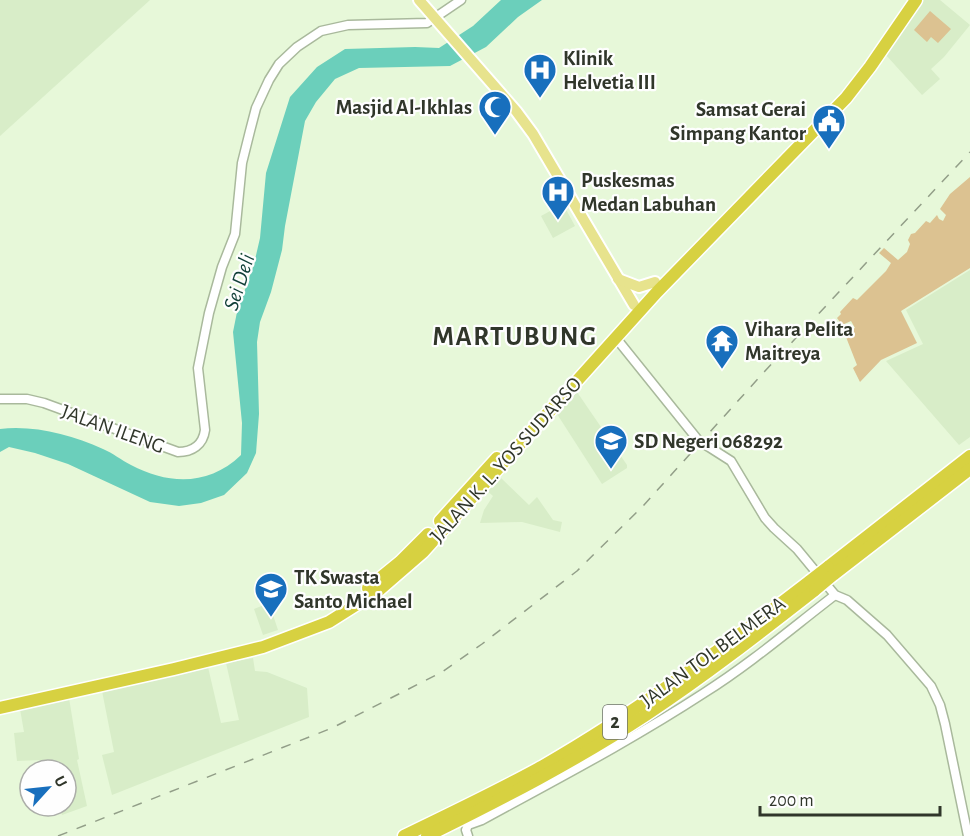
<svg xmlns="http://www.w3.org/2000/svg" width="970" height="836" viewBox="0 0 970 836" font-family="'Alegreya Sans',sans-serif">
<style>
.built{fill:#d8edc8}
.green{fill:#dcc291}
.water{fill:#6bcfbb}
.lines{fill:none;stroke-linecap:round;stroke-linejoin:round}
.minor-casing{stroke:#a9b99c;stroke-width:11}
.major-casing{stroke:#fff;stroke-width:14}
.highway-casing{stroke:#fff;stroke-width:15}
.minor{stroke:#fff;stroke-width:8}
.major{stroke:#e7e38d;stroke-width:10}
.highway{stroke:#d7d141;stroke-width:12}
.rail{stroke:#929e88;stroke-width:1.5;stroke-dasharray:10 10;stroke-linecap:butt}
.highway-bridge-casing{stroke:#fff;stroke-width:15;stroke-linecap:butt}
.highway-bridge{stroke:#d7d141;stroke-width:12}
.labels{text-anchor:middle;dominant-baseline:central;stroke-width:4.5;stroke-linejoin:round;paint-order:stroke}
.shield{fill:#fefefe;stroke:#6e726a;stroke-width:1.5}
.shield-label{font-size:20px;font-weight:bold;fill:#30362a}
.poi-label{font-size:21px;font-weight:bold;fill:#30362a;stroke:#fefefe;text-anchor:start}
.street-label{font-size:21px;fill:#30362a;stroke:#fefefe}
.water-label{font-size:22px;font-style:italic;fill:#103f37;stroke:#fefefe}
.district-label{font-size:27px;font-weight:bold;letter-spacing:1.5px;fill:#30362a;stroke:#fefefe}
</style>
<rect width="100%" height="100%" fill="#e7f8d9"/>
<g class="built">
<path d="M 0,0 L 150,0 L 0,136 Z"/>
<path d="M 923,0 L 940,0 L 970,25 L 944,57 L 931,69 L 940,79 L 922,95 L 886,55 Z"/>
<path d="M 563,204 L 575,226 L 553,238 L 541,216 Z"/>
<path d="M 970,270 L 970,437 L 959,445 L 886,361 L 923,344 L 906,310 Z"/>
<path d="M 577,392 L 627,465 L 627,468 L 602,484 L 557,414 Z"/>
<path d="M 499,476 L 529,505 L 537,497 L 553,520 L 562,522 L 560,532 L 522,522 L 480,523 L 484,510 L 493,496 L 486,490 Z"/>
<path d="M 269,603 L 278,630 L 263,635 L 254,609 Z"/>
<path d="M 253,658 L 255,671 L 267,672 L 307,688 L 309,717 L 112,795 L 102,755 L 114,752 L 102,691 L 208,667 L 221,723 L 239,720 L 226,663 Z"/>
<path d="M 69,698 L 79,759 L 77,760 L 87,806 L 62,815 L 60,806 L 66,806 L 66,770 L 40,770 L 41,760 L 17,761 L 14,733 L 24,732 L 20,709 Z"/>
</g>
<g class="green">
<path d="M 930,11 L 951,29 L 938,43 L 931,37 L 927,42 L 914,30 Z"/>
<path d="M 970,177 L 970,268 L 901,311 L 917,343 L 881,360 L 860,382 L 853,368 L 857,365 L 844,332 L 855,328 L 851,321 L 842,325 L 837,318 L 841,314 L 840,312 L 853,298 L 857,300 L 886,271 L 891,263 L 879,253 L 884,248 L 898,260 L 907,252 L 910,244 L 908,240 L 911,234 L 915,233 L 926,221 L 930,223 L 937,215 L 939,219 L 943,221 L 946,215 L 940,209 L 950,194 Z"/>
</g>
<path class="water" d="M 501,0 L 542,0 L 518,17 L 486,47 L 450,66 L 359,68 L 335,79 L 316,102 L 305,121 L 285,226 L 282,250 L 271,292 L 260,322 L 257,342 L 259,414 L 256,453 L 247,473 L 224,495 L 201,503 L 179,506 L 150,502 L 68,464 L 35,453 L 9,447 L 0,452 L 0,429 C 35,425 71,435 103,449 C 113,453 121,460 131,465 C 169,485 209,486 241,455 L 242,423 L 233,332 L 237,312 L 254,264 L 260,238 L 266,173 L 290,97 L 317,67 L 345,49 L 415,47 L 439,48 L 473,26 Z"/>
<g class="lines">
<g class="minor-casing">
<g id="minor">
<path d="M 616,338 L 698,440 L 731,461 L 765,518 L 774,528 L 797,549 L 835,595 L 847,600 L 887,635 L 931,686 L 940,705 L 945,724 L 968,836"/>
<path d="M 0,399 L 27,399 L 44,403 L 178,452 C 192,452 203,445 205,430 L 198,368 L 209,313 L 222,267 L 235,234 L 242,163 L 250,131 L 256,108 L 269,80 L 279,64 L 297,47 L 321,31 L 348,25 L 427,23 L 461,0"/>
<path d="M 468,836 L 466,830 L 468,825 L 482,820 C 557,779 632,740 704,693 C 750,664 792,628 835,595"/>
</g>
</g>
<g class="major-casing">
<g id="major">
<path d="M 419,0 L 516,111 L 533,134 L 634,305"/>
<path d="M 618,279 L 639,287 L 655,282"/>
</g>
</g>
<g class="highway-casing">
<g id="highway">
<path d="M 440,521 L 497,458"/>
<path d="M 828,567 L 970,456"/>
<path d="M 833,575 L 970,469"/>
<path d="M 368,588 L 400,562 L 428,534"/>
<path d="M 0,708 L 174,669 L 263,647 L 329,622 L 378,591 L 423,552 L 657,292 L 846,98 L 870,67 L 916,0"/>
<path d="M 404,836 C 451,813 498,791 543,766 C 637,712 724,647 810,581"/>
<path d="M 427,836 C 502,799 576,761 646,715 C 705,676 760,633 815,590"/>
</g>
</g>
<use href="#minor" class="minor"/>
<use href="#major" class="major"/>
<use href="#highway" class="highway"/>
<path class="rail" d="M 58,836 L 332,728 L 442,672 L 482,644 L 577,571 L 643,506 L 765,371 L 970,152"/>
<g class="highway-bridge-casing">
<g id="highway-bridge">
<path d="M 810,581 L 828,567"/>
<path d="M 815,590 L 833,575"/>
</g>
</g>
<use href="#highway-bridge" class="highway-bridge"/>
</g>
<defs>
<g id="hospital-pin" transform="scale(1.725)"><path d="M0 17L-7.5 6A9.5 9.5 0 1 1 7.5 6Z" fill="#186fbd" stroke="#fefefe"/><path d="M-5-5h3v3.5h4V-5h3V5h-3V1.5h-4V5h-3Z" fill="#fff"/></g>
<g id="mosque-pin" transform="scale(1.725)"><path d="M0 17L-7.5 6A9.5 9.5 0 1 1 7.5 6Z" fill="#186fbd" stroke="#fefefe"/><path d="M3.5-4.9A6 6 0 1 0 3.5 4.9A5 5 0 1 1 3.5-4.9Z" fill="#fff"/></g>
<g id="civic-pin" transform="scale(1.725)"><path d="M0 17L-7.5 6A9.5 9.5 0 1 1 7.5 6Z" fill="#186fbd" stroke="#fefefe"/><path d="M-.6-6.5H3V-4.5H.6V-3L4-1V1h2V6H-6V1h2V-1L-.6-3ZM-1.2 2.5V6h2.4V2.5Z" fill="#fff"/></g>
<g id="temple-pin" transform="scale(1.725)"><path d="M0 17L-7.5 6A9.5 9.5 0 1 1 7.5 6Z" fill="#186fbd" stroke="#fefefe"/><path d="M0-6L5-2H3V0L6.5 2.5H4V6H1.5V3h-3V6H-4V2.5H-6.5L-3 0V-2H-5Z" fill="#fff"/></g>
<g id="school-pin" transform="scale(1.725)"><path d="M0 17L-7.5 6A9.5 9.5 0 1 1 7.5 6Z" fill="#186fbd" stroke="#fefefe"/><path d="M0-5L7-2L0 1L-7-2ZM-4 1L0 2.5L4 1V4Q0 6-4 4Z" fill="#fff"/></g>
</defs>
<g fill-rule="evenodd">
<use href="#hospital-pin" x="540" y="70"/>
<use href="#mosque-pin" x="495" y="107"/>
<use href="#civic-pin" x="829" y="121"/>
<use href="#hospital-pin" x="558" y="192"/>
<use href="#temple-pin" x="722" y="341"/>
<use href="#school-pin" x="611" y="441"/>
<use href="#school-pin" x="271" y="589"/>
</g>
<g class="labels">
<rect class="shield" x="603" y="705" width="24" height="34" rx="4.5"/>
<g class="shield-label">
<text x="615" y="722">2</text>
</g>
<g class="poi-label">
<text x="563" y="58">Klinik<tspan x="563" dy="24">Helvetia III</tspan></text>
<text x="472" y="107" text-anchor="end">Masjid Al-Ikhlas</text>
<text x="806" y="109" text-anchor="end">Samsat Gerai<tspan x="806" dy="24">Simpang Kantor</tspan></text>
<text x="581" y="180">Puskesmas<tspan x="581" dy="24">Medan Labuhan</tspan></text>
<text x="745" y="329">Vihara Pelita<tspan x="745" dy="24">Maitreya</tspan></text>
<text x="634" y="441">SD Negeri 068292</text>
<text x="294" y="577">TK Swasta<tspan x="294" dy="24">Santo Michael</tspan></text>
</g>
<g class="street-label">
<text transform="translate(113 429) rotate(20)">JALAN ILENG</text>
<text transform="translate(506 460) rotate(-48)">JALAN K. L. YOS SUDARSO</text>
<text transform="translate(713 652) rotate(-36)">JALAN TOL BELMERA</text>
</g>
<g class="water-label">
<text transform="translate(239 282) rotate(-72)">Sei Deli</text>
</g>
<g class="district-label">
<text x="515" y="336">MARTUBUNG</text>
</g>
</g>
<g transform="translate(48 788) rotate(63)"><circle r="28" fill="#fefefe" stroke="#acaea9" stroke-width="1.5"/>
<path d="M0-4.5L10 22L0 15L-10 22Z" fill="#186fbd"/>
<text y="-9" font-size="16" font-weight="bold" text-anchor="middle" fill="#30362a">U</text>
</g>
<path d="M760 806v9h180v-9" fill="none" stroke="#30362a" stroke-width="3"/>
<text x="769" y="806" font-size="18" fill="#30362a" stroke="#fefefe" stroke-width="4.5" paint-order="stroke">200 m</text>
</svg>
